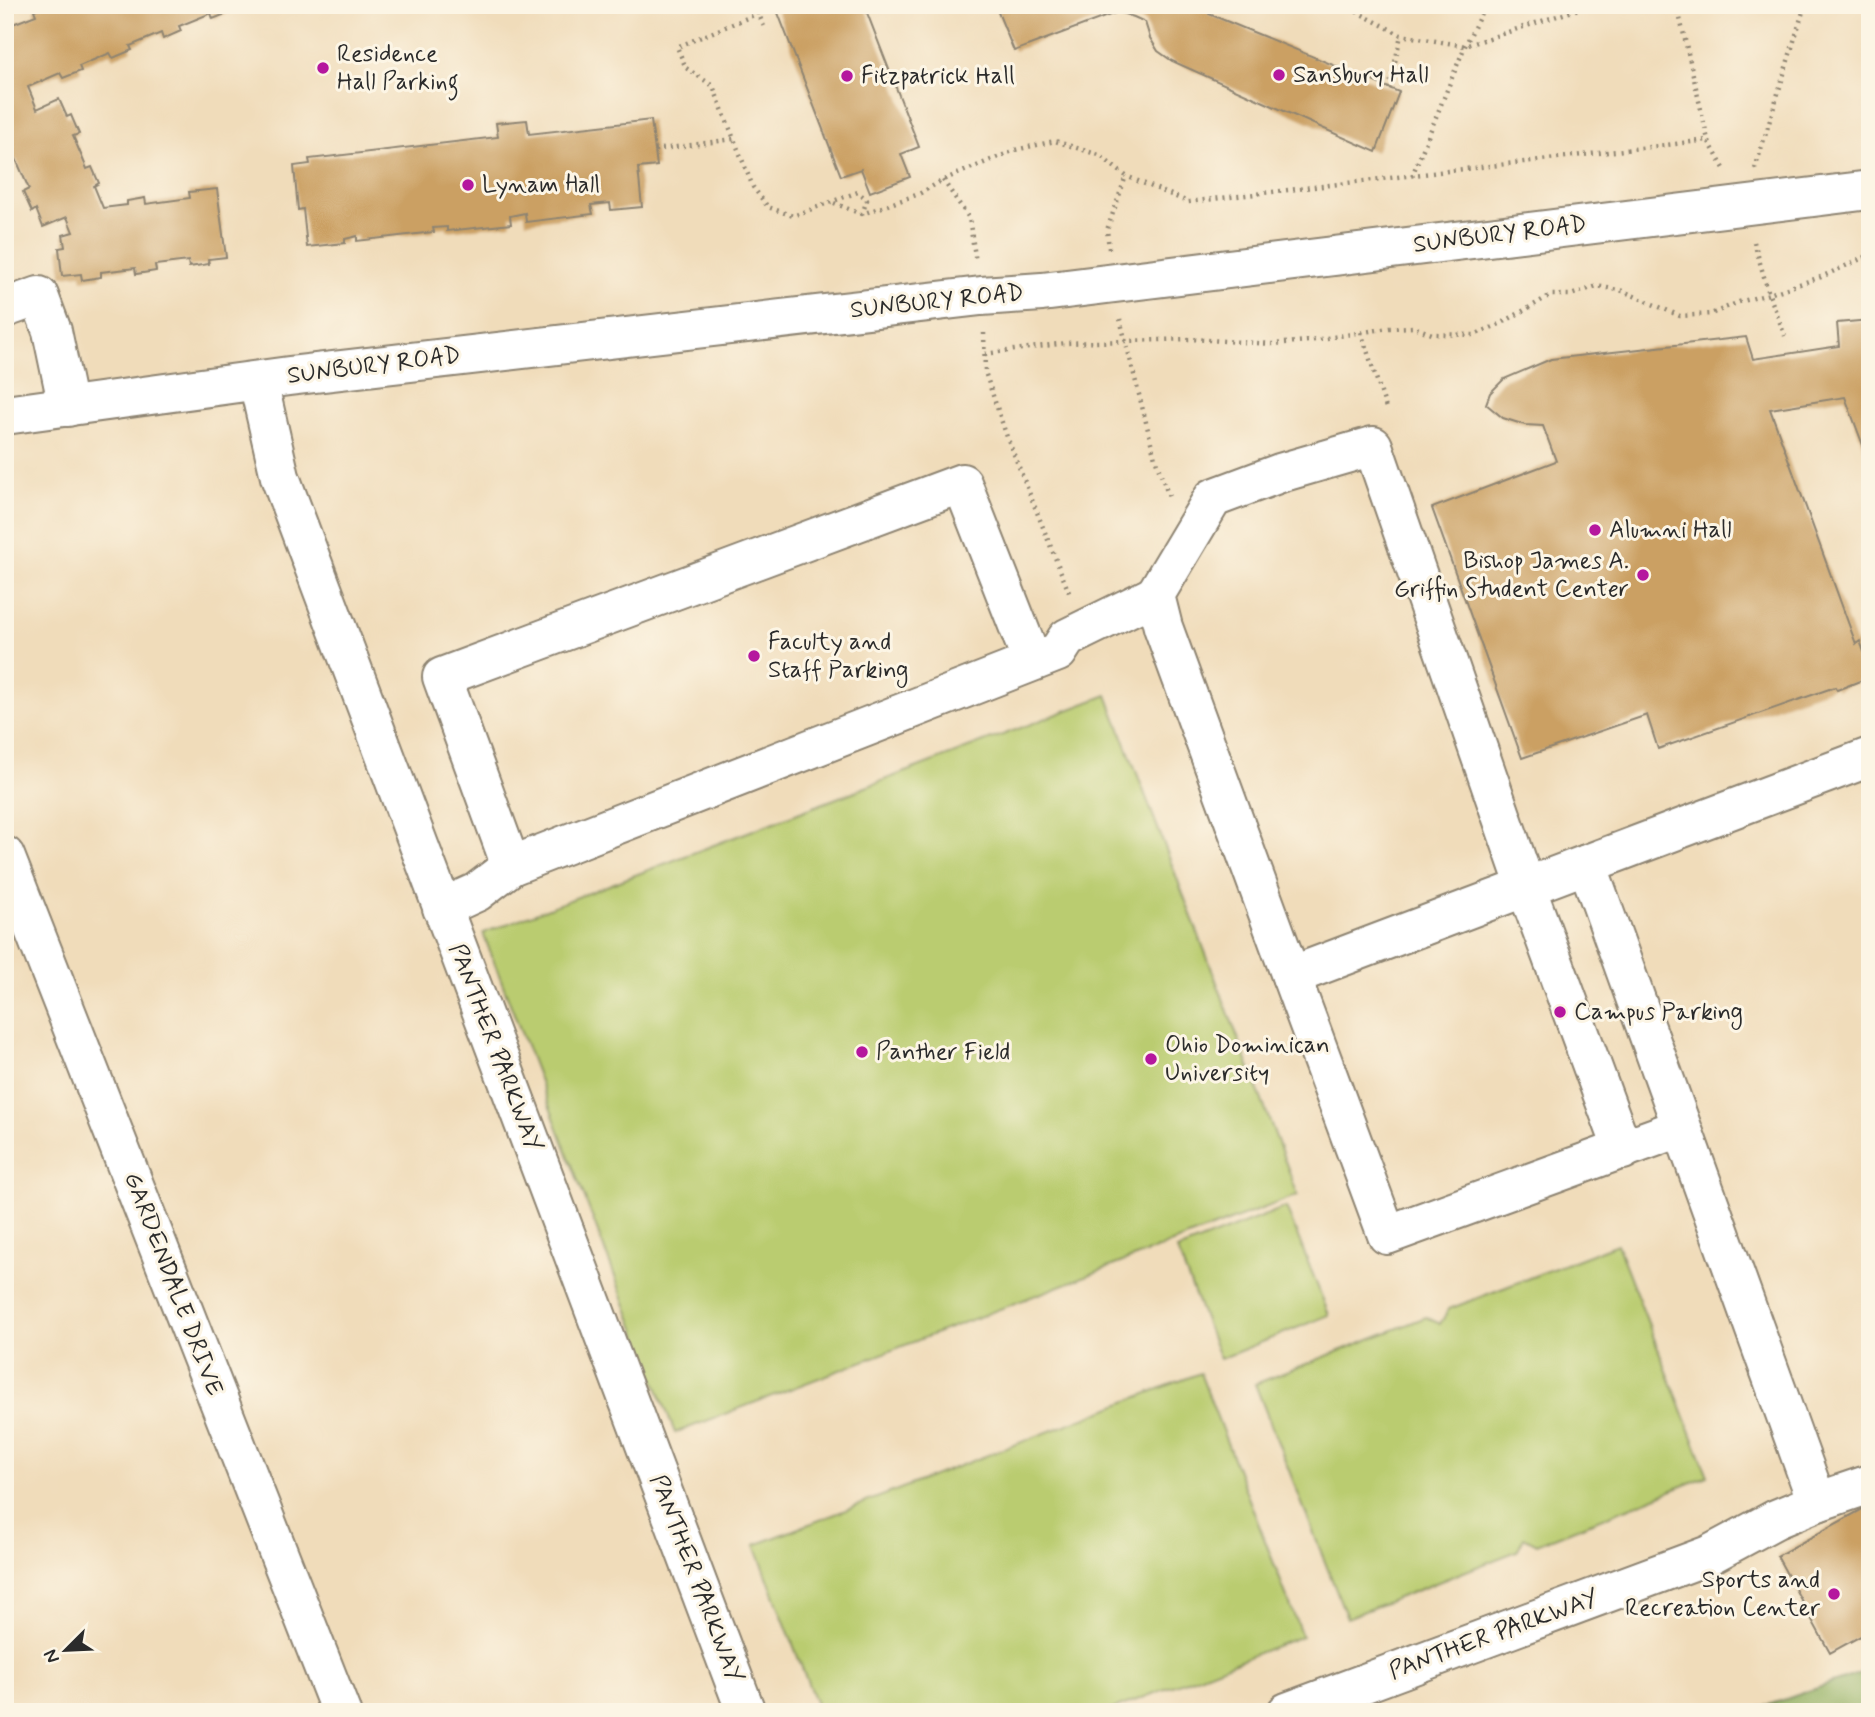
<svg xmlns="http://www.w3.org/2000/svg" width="1875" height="1717" viewBox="0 0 1875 1717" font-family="Mynerve,sans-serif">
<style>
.green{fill:#bacc6f;stroke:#727c4d;stroke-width:2}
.forest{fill:#93b062;stroke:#5f6e46;stroke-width:2}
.building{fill:#cba064}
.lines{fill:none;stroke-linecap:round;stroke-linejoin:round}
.minor-casing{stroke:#8e8472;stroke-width:42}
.major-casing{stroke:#8e8472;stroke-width:42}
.path{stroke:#8e8472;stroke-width:4.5;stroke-dasharray:2 5;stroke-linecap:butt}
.minor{stroke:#fff;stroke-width:38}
.major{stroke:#fff;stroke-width:38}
.poi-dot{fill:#b5179e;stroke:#fcf5e5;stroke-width:2.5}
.labels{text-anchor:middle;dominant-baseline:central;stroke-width:6;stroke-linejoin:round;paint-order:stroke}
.poi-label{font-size:24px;fill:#2b2b2b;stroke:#fcf5e5;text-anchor:start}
.street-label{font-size:24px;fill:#2b2b2b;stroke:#fcf5e5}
</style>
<rect width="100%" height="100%" fill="#fcf5e5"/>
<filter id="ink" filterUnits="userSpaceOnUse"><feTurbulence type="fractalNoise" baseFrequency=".0143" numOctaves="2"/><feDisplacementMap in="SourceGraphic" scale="14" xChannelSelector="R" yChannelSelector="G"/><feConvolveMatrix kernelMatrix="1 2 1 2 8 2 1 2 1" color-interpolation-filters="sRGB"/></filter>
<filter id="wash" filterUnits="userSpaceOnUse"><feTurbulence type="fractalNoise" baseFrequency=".00686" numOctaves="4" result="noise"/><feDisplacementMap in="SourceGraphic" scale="28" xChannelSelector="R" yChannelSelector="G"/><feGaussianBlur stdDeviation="1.57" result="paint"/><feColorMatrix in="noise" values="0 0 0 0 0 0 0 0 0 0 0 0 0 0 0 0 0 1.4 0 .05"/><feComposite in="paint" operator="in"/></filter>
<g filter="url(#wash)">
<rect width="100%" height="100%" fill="#f0dcba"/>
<g class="green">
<path d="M 1107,695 L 1298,1195 L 675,1433 L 483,933 Z"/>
<path d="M 1286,1207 L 1329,1315 L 1220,1359 L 1177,1250 Z"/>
<path d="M 1617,1244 L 1708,1476 L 1537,1544 L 1524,1537 L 1517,1551 L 1347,1618 L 1255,1384 L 1426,1317 L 1440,1324 L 1449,1309 Z"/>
<path d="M 1200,1373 L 1302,1636 L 1106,1712 L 819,1712 L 755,1545 Z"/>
</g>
<path class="forest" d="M 1870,1670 L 1870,1712 L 1748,1712 Z"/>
<g id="blocks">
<g class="building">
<path d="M 46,5 L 230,5 L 233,11 L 213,19 L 211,13 L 179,26 L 181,31 L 163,39 L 161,33 L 130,46 L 132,50 L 113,58 L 110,53 L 79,66 L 81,71 L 63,78 L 60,73 L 28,87 L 37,109 L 59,99 L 67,117 L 71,115 L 79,134 L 73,136 L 87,169 L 92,167 L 99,183 L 94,186 L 103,208 L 127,205 L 127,201 L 145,198 L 146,204 L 190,198 L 189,192 L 217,189 L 226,257 L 208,259 L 209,264 L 189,267 L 188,261 L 155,265 L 156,271 L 136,274 L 135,268 L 101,272 L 101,277 L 82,280 L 81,274 L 62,276 L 59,248 L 65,247 L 63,235 L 73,232 L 67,217 L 43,227 L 36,209 L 32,212 L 23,192 L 29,189 L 16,159 L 11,162 L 5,147 L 5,141 L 9,140 L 5,132 L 5,27 L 36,15 L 34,10 Z"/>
<path d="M 775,5 L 864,5 L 919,147 L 901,154 L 910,177 L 870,192 L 861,169 L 841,176 Z"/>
<path d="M 995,5 L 1205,5 L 1209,14 L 1399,92 L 1376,152 L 1172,61 L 1158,51 L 1150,38 L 1145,22 L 1134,17 L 1118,12 L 1014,51 Z"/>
<path d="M 527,120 L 529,134 L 651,120 L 657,166 L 638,168 L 642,207 L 611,210 L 610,203 L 591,205 L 593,214 L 526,222 L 525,213 L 510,216 L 511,224 L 447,231 L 447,227 L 433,228 L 434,232 L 357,241 L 357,236 L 345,239 L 345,243 L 307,247 L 303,209 L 298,210 L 294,166 L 310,164 L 309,159 L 498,137 L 496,123 Z"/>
<path d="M 1870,320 L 1870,464 L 1845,397 L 1770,409 L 1856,644 L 1860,641 L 1870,668 L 1870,677 L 1837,690 L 1835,687 L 1658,749 L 1647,715 L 1522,758 L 1432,508 L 1556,461 L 1543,426 L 1525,425 L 1503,418 L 1486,404 L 1490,393 L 1504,379 L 1551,359 L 1746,337 L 1753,359 L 1839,346 L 1837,323 Z"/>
<path d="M 1870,1505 L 1870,1631 L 1830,1653 L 1777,1556 Z"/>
</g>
</g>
</g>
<g filter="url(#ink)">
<use href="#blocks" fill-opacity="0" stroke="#8e8472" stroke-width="2"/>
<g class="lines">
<g class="minor-casing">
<g id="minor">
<path d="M 5,308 L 39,296 L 52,331 L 68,407"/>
<path d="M 258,381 L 280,477 L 746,1712"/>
<path d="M 5,856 L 341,1712"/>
<path d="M 1587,864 L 1870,757"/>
<path d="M 511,866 L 442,677 L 962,483 L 1032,661"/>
<path d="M 442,908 L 477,892 L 511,866 L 1058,652 L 1067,638 L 1155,595"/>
<path d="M 1291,976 L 1387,1235 L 1680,1128"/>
<path d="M 1817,1502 L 1870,1484"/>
<path d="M 1287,1712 L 1709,1555 L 1776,1519 L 1817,1502 L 1587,864 C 1488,901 1390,939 1291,976 L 1163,627 L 1155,595 L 1213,498 L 1280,473 L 1373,446 L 1526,887 L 1623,1150"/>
</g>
</g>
<g class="major-casing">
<path id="major" d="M 5,415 L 289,376 L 981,296 L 1042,292 L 1870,190"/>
</g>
<g class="path">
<path d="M 755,5 L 765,29"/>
<path d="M 1344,5 L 1401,35 L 1465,46 L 1591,5"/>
<path d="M 1677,5 L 1708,140"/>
<path d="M 759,13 L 677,47 L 686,68 L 713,86 L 753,187 L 768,207 L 793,216 L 858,192 L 867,200 L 862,214 L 919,194 L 943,180 L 1015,150 L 1055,141 L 1099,155 L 1126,176 L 1188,202 L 1708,140 L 1726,172"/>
<path d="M 1389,89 L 1401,35"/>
<path d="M 655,150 L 734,139"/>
<path d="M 1755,169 L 1805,5"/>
<path d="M 1412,176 L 1465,46 L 1485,5"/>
<path d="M 943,180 L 969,218 L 976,262"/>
<path d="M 834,203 L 861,214"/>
<path d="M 1754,242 L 1769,294 L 1785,336"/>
<path d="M 1109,249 L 1107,230 L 1126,176"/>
<path d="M 1120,319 L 1155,458 L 1170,500"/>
<path d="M 1361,332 L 1387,411"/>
<path d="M 984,333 L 985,372 L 1007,437 L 1070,595"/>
<path d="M 985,354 L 1066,343 L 1125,341 L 1192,339 L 1273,344 L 1308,341 L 1389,328 L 1414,327 L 1432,334 L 1474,335 L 1502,323 L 1551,295 L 1571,295 L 1597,286 L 1623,291 L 1680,316 L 1711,314 L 1739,302 L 1769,294 L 1821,277 L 1870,255"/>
</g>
<use href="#minor" class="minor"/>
<use href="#major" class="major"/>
</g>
</g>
<g class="poi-dot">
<circle cx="323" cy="68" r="7"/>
<circle cx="1279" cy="75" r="7"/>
<circle cx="847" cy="76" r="7"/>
<circle cx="468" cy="185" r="7"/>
<circle cx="1595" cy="530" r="7"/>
<circle cx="1643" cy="575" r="7"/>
<circle cx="754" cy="656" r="7"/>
<circle cx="1560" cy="1012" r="7"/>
<circle cx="862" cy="1052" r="7"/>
<circle cx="1151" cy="1059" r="7"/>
<circle cx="1834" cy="1594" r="7"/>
</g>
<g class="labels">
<g class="poi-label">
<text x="337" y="54">Residence<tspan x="337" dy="28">Hall Parking</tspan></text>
<text x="1293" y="75">Sansbury Hall</text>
<text x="861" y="76">Fitzpatrick Hall</text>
<text x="482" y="185">Lynam Hall</text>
<text x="1609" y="530">Alumni Hall</text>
<text x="1629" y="561" text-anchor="end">Bishop James A.<tspan x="1629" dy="28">Griffin Student Center</tspan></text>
<text x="768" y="642">Faculty and<tspan x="768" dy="28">Staff Parking</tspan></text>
<text x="1574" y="1012">Campus Parking</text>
<text x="1165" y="1045">Ohio Dominican<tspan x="1165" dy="28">University</tspan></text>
<text x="876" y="1052">Panther Field</text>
<text x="1820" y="1580" text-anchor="end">Sports and<tspan x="1820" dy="28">Recreation Center</tspan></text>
</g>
<g class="street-label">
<text transform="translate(1500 235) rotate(-7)">SUNBURY ROAD</text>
<text transform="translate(937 302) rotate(-6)">SUNBURY ROAD</text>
<text transform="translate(374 366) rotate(-7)">SUNBURY ROAD</text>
<text transform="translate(495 1048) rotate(69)">PANTHER PARKWAY</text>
<text transform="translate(173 1284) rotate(69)">GARDENDALE DRIVE</text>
<text transform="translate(696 1579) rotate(69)">PANTHER PARKWAY</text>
<text transform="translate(1494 1635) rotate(-20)">PANTHER PARKWAY</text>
</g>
</g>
<rect width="1875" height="1717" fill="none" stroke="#fcf5e5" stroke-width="28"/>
<g transform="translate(66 1650) rotate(246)" stroke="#fcf5e5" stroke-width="5" paint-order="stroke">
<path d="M0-5L12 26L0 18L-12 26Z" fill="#2b2b2b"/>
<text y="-10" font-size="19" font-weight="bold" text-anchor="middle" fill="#2b2b2b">N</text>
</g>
</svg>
